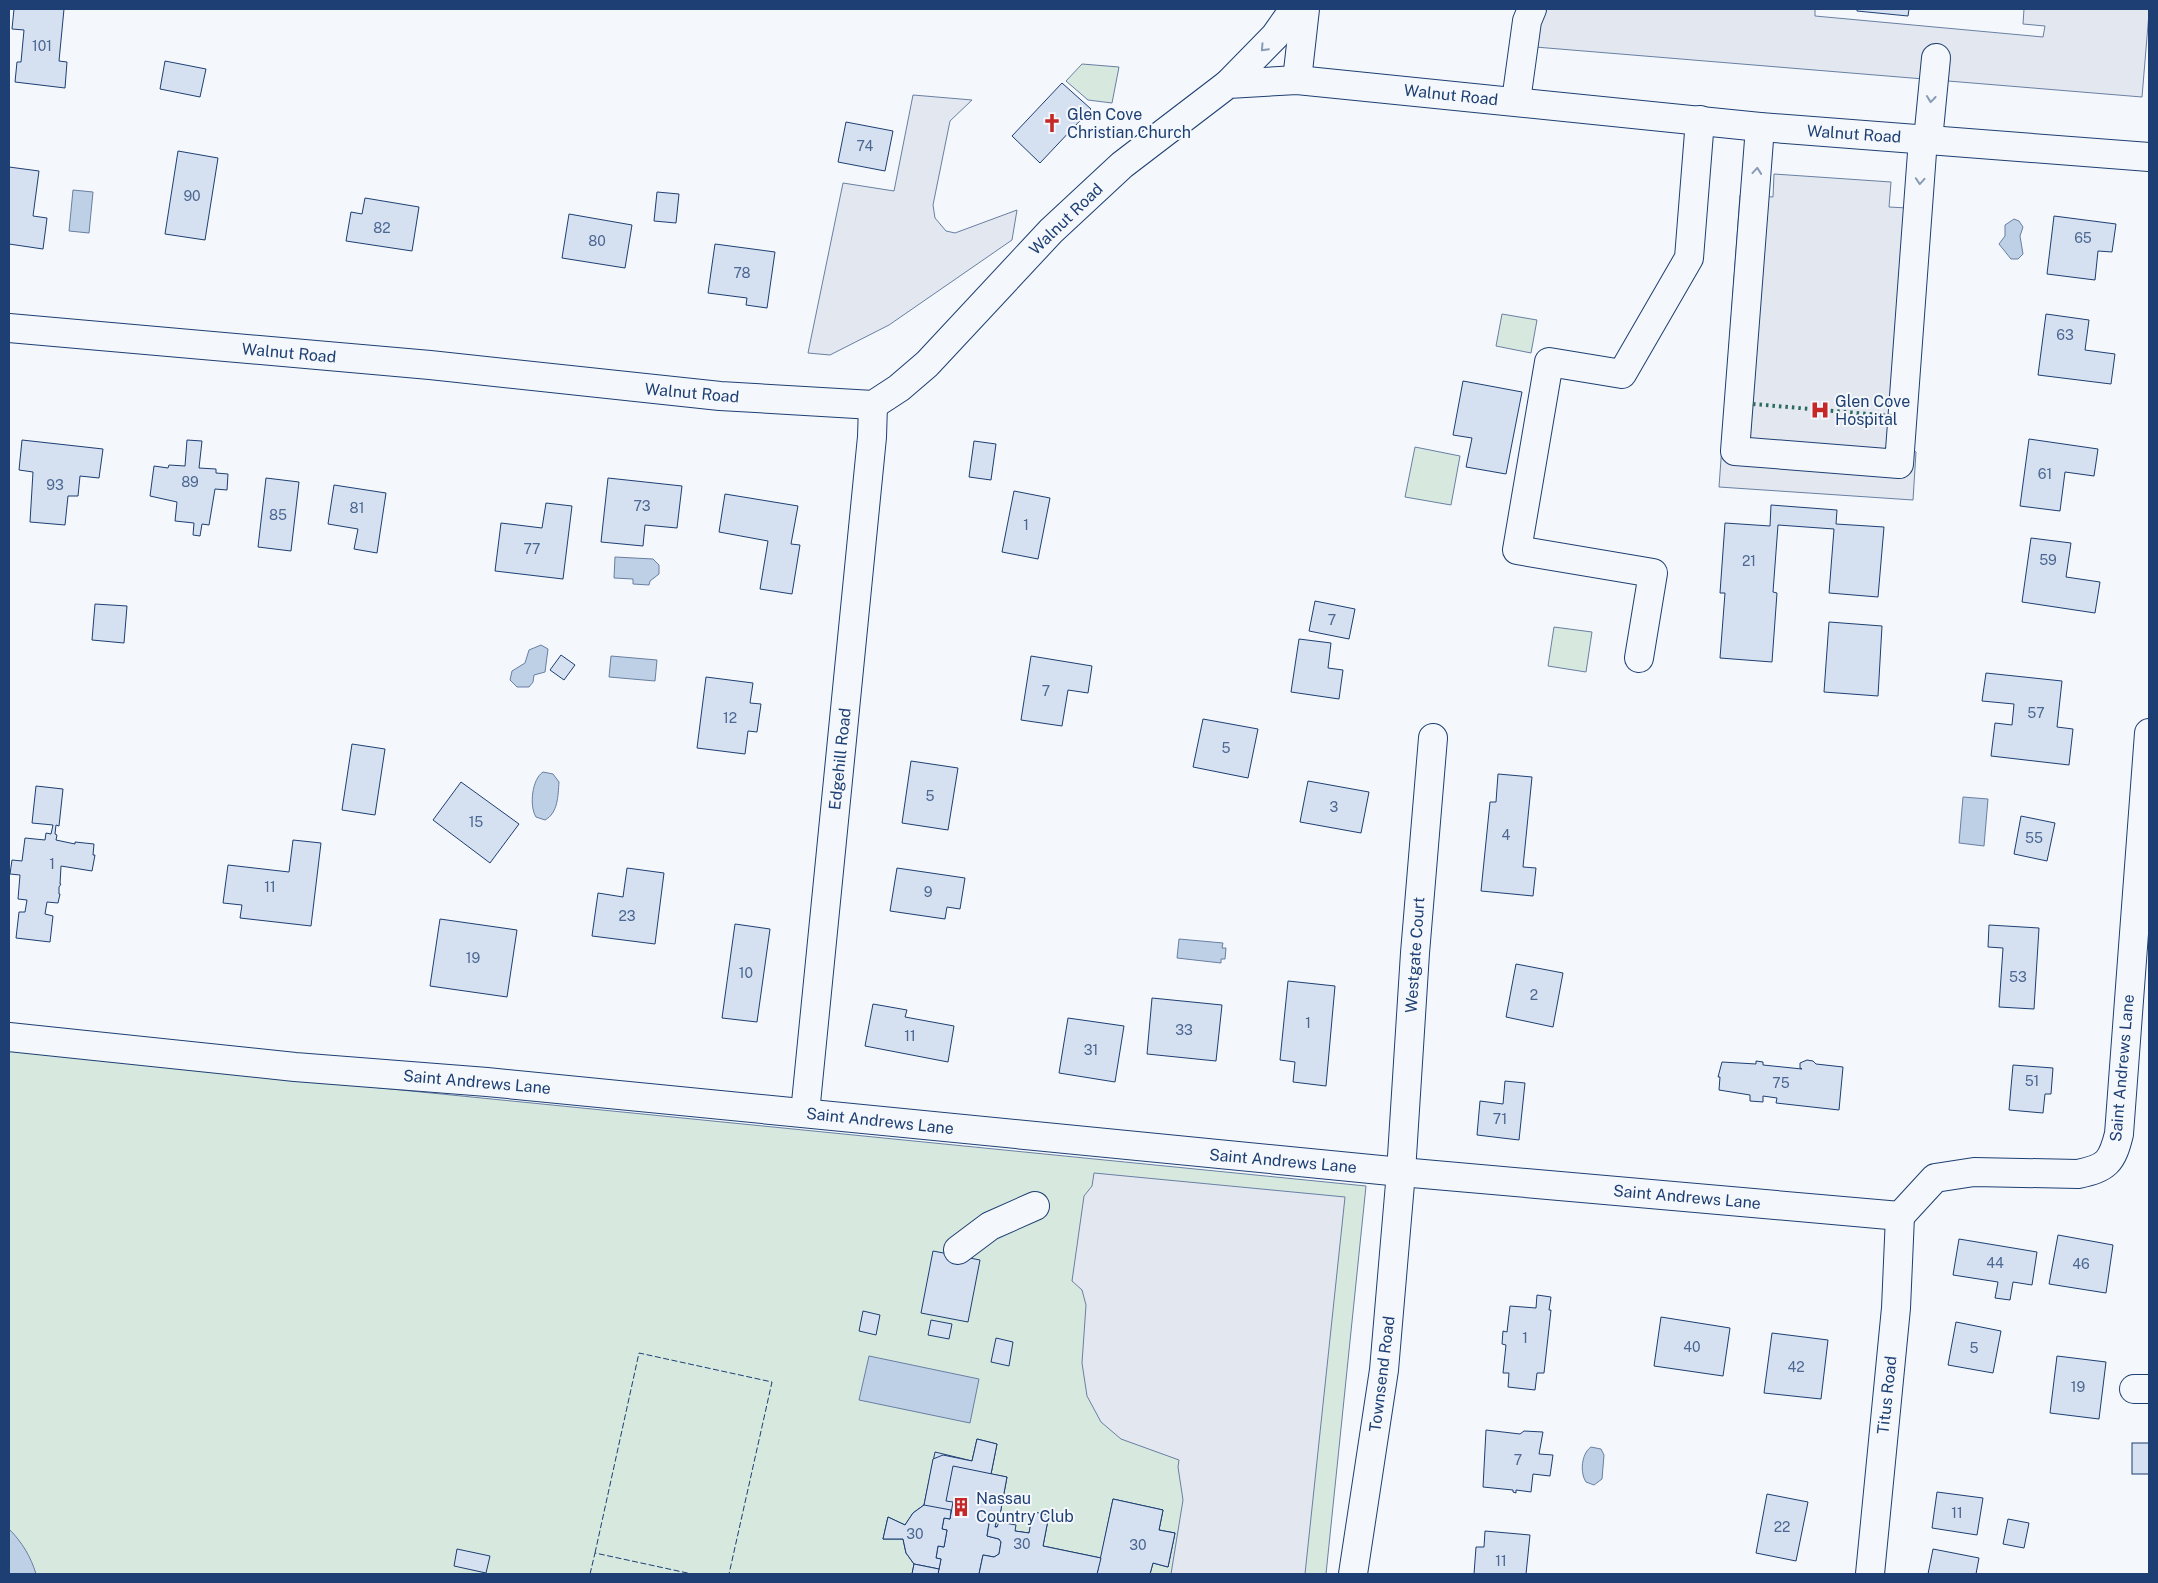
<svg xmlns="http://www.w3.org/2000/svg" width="2158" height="1583" viewBox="0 0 2158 1583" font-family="'Public Sans',sans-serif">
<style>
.green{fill:#d7e8df;stroke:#687fa3}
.parking{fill:#e3e8f0;stroke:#687fa3}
.water{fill:#bed0e5;stroke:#687fa3}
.building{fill:#d5e0f0;stroke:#1d3f73}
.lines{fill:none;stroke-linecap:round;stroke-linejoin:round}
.minor-casing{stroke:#1d3f73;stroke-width:30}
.minor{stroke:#f4f7fb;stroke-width:28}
.hedge{stroke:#2c6c60;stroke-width:4;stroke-dasharray:2.5 4;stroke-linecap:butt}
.fence{stroke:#1d3f73;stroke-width:1;stroke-dasharray:6 2.5;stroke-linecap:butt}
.oneway{stroke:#889bb7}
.labels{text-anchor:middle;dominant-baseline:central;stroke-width:4;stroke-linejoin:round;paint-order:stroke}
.number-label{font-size:14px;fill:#4b6792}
.street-label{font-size:16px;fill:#1d3f73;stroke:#f4f7fb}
.poi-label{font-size:16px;fill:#1d3f73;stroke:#f4f7fb;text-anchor:start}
</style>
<rect width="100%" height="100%" fill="#f4f7fb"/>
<g class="green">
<path d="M 1082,64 L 1119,67 L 1112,103 L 1088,100 L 1066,81 Z"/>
<path d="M 1502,314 L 1537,320 L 1531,353 L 1496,346 Z"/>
<path d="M 1415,447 L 1460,456 L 1451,505 L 1405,497 Z"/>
<path d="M 1554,627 L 1592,632 L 1586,672 L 1548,666 Z"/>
<path d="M 9,1051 L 1366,1186 L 1326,1574 L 9,1574 Z"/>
</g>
<g class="parking">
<path d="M 1526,9 L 1815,9 L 1815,16 L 2043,37 L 2045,26 L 2023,24 L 2024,9 L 2149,9 L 2149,13 L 2142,97 L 1523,46 Z"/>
<path d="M 913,95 L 972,100 L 950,121 L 933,205 L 935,218 L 946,231 L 955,233 L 1017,210 L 1012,240 L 889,325 L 830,355 L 808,353 L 843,183 L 894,191 Z"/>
<path d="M 1774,174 L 1891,182 L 1889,207 L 1925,209 L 1909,447 L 1916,452 L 1913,500 L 1719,487 L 1740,195 L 1773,197 Z"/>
<path d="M 1094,1173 L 1345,1197 L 1305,1574 L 1171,1574 L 1183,1500 L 1178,1467 L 1179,1460 L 1121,1439 L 1101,1422 L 1087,1396 L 1082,1363 L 1086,1305 L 1082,1290 L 1072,1281 L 1084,1196 L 1092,1186 Z"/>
</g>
<g class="water">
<path d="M 73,190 L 93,192 L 89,233 L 69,231 Z"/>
<path d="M 2014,219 L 2019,221 L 2023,227 L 2020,236 L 2023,254 L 2018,259 L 2011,259 L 1999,244 L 2005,236 L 2005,225 Z"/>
<path d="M 615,557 L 653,559 L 659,565 L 659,574 L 650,581 L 649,585 L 633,584 L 633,579 L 614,578 Z"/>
<path d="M 541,645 L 548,649 L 545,672 L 534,675 L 533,682 L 529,687 L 517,687 L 510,680 L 512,671 L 525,663 L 529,650 Z"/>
<path d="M 611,656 L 657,660 L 655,681 L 609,677 Z"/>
<path d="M 543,772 L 553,774 L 559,782 C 558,796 558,813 545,820 L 536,817 C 529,806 532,779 543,772 Z"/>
<path d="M 1963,797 L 1988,799 L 1984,846 L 1959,843 Z"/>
<path d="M 1179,939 L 1223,943 L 1222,948 L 1226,948 L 1225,959 L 1221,959 L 1221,963 L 1177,958 Z"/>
<path d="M 869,1356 L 979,1379 L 970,1423 L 859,1400 Z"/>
<path d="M 1591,1447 L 1601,1449 L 1604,1455 L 1602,1479 L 1594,1485 L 1586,1482 C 1580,1473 1581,1454 1591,1447 Z"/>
<path d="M 9,1529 C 22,1542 31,1557 36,1574 L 9,1574 Z"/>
</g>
<g class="building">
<path d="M 14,9 L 64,9 L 59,61 L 67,62 L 65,88 L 15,82 L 17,62 L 21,62 L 24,30 L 12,29 Z"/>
<path d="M 1857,9 L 1909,9 L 1908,16 L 1857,11 Z"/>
<path d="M 165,61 L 206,69 L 200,97 L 160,89 Z"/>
<path d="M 1062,83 L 1091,109 L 1040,163 L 1012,136 Z"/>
<path d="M 846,122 L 893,131 L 885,171 L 838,162 Z"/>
<path d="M 178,151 L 218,158 L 205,240 L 165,234 Z"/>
<path d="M 9,167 L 39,171 L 33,216 L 47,218 L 43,249 L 9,244 Z"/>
<path d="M 657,192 L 679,194 L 676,223 L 654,221 Z"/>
<path d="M 365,198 L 419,207 L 412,251 L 346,241 L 351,212 L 362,214 Z"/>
<path d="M 569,214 L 632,225 L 625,268 L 562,258 Z"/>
<path d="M 2054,216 L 2116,224 L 2112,252 L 2098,251 L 2095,280 L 2047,274 Z"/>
<path d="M 715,244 L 775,252 L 767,308 L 746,305 L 747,298 L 708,293 Z"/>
<path d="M 2046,314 L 2089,320 L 2085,350 L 2115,354 L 2111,384 L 2038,375 Z"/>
<path d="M 1463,381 L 1522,392 L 1506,474 L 1466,467 L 1472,438 L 1453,435 Z"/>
<path d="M 2029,439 L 2098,449 L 2094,476 L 2065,472 L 2060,511 L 2020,506 Z"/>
<path d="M 22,440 L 103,449 L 99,478 L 80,476 L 78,496 L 68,496 L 65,525 L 30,522 L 33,472 L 19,470 Z"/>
<path d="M 187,440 L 202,441 L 199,468 L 216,469 L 216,473 L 228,474 L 227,490 L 215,489 L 209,525 L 202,524 L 200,536 L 193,535 L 194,523 L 175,521 L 177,502 L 150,496 L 154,466 L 168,468 L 169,465 L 185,466 Z"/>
<path d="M 974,441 L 996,444 L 991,480 L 969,477 Z"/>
<path d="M 266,478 L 299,482 L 291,551 L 258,547 Z"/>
<path d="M 608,478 L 682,486 L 677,528 L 645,525 L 643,546 L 601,542 Z"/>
<path d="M 334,485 L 386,493 L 377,553 L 354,549 L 358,529 L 328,524 Z"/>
<path d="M 1014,491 L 1050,498 L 1038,559 L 1002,552 Z"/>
<path d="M 725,494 L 798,506 L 791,544 L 800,545 L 792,594 L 760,589 L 768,541 L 719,532 Z"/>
<path d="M 546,503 L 572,506 L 563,579 L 495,571 L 501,523 L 542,528 Z"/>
<path d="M 1771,505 L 1837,510 L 1836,524 L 1884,527 L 1878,597 L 1829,593 L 1834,529 L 1778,525 L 1773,592 L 1777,593 L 1772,662 L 1720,658 L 1725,593 L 1720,593 L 1725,523 L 1770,526 Z"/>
<path d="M 2031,538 L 2071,543 L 2066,577 L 2100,582 L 2095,613 L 2022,602 Z"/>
<path d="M 1315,601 L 1355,609 L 1349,639 L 1309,631 Z"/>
<path d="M 95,604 L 127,606 L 124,643 L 92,640 Z"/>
<path d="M 1829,622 L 1882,626 L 1878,696 L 1824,692 Z"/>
<path d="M 1299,639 L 1331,643 L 1328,668 L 1343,670 L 1339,699 L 1291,692 Z"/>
<path d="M 561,655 L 575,665 L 564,680 L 550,670 Z"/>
<path d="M 1031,656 L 1092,666 L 1088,693 L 1068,690 L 1062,726 L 1021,720 Z"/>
<path d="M 1986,673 L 2062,681 L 2057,727 L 2073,729 L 2069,765 L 1991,756 L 1995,723 L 2012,725 L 2014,704 L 1982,701 Z"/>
<path d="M 706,677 L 753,683 L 750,703 L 761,704 L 757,732 L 748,731 L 745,754 L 697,748 Z"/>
<path d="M 1203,719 L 1258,729 L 1248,778 L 1193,767 Z"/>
<path d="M 352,744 L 385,749 L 375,815 L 342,810 Z"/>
<path d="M 911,761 L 958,768 L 948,830 L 902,823 Z"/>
<path d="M 1498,774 L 1532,777 L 1523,867 L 1536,868 L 1533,896 L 1481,891 L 1490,802 L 1496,802 Z"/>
<path d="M 1308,781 L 1369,792 L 1361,833 L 1300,822 Z"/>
<path d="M 461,782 L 519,824 L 490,863 L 433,820 Z"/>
<path d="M 36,786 L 63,789 L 59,826 L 56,825 L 55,834 L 57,835 L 56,840 L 75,844 L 75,842 L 94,844 L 93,855 L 95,855 L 92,871 L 61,866 L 60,884 L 61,884 L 59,887 L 59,894 L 60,894 L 58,903 L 47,902 L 45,914 L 53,916 L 50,942 L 16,938 L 19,912 L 25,912 L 27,900 L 18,899 L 20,875 L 10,874 L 12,860 L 22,861 L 25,838 L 45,840 L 46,833 L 51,834 L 53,825 L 32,823 Z"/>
<path d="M 2021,816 L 2055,823 L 2047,861 L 2014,854 Z"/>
<path d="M 293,840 L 321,843 L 311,926 L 240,918 L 242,905 L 223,903 L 228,865 L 289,872 Z"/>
<path d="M 627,868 L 664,873 L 655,944 L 592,936 L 598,893 L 623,897 Z"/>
<path d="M 897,868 L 965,878 L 960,909 L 947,907 L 945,919 L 890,911 Z"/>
<path d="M 440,919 L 517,930 L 507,997 L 430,986 Z"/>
<path d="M 735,924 L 770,929 L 757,1022 L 722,1018 Z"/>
<path d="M 1989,925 L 2039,928 L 2034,1009 L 1999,1007 L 2003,948 L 1988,947 Z"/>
<path d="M 1516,964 L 1563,973 L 1553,1027 L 1506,1017 Z"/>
<path d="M 1288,981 L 1335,986 L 1326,1086 L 1293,1082 L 1295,1062 L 1280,1060 Z"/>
<path d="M 1152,998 L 1222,1005 L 1216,1061 L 1147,1054 Z"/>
<path d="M 873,1004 L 907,1010 L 905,1017 L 954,1026 L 948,1062 L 865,1046 Z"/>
<path d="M 1068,1018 L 1124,1026 L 1115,1082 L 1059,1073 Z"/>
<path d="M 1807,1060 L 1813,1061 L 1816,1064 L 1843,1067 L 1839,1110 L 1776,1103 L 1777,1098 L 1763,1096 L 1763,1102 L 1750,1101 L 1750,1095 L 1719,1090 L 1720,1077 L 1718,1077 L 1722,1062 L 1756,1064 L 1756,1061 L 1763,1062 L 1763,1065 L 1802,1069 L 1800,1068 L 1800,1063 Z"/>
<path d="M 2013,1065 L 2053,1068 L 2051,1094 L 2045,1094 L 2043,1113 L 2009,1110 Z"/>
<path d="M 1505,1081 L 1525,1083 L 1519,1140 L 1477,1135 L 1480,1101 L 1503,1104 Z"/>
<path d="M 2058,1235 L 2113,1245 L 2106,1293 L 2049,1284 Z"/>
<path d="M 1959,1239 L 2037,1252 L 2032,1285 L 2013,1282 L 2010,1300 L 1995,1298 L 1998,1282 L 1953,1275 Z"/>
<path d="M 933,1251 L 980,1260 L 968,1322 L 921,1313 Z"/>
<path d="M 1537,1295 L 1551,1297 L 1549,1310 L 1551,1310 L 1544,1373 L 1537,1373 L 1535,1390 L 1508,1387 L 1509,1373 L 1503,1373 L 1506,1345 L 1502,1344 L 1503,1331 L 1507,1332 L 1510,1306 L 1536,1308 Z"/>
<path d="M 863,1311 L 880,1315 L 876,1335 L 859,1331 Z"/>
<path d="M 1661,1317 L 1730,1328 L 1723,1376 L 1654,1366 Z"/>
<path d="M 931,1320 L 952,1324 L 949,1339 L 928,1335 Z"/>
<path d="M 1956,1322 L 2001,1331 L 1993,1373 L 1948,1365 Z"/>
<path d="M 1772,1333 L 1828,1340 L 1821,1399 L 1764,1393 Z"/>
<path d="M 996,1338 L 1013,1342 L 1009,1366 L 991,1362 Z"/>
<path d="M 2057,1356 L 2106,1362 L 2099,1419 L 2050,1413 Z"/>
<path d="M 1486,1430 L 1520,1434 L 1524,1431 L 1543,1432 L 1539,1454 L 1553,1455 L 1550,1476 L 1533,1474 L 1531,1492 L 1516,1490 L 1516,1493 L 1513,1492 L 1513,1490 L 1483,1487 Z"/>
<path d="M 977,1439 L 997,1444 L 991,1474 L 953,1466 L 946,1501 L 953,1502 L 951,1510 L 924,1505 L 935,1452 L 972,1461 Z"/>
<path d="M 977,1439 L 997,1444 L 991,1474 L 1007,1477 L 999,1520 L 997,1519 L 995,1527 L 1003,1524 L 1013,1526 L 1015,1531 L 1029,1533 L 1033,1512 L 1049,1515 L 1043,1546 L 1101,1558 L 1113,1499 L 1163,1510 L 1159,1530 L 1175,1533 L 1168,1567 L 1153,1563 L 1150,1574 L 912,1574 L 914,1564 L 906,1553 L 903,1539 L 883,1539 L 888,1517 L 905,1525 L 913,1513 L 924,1505 L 933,1459 L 943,1455 L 972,1461 Z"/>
<rect x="2132" y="1443" width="17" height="31"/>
<path d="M 953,1466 L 1007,1477 L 999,1520 L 990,1518 L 987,1536 L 999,1539 L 1001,1542 L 999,1554 L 994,1557 L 983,1555 L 979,1574 L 938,1574 L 941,1559 L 936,1558 L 938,1546 L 944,1547 L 947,1530 L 942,1529 L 944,1518 L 950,1519 L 953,1502 L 946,1501 Z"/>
<path d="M 1937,1492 L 1983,1498 L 1977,1535 L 1932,1528 Z"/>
<path d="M 1767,1494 L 1808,1502 L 1796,1561 L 1756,1553 Z"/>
<path d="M 1113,1499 L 1163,1510 L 1159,1530 L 1175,1533 L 1168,1567 L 1153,1563 L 1150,1574 L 1097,1574 Z"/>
<path d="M 924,1505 L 951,1510 L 950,1519 L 944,1518 L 942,1529 L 947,1530 L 944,1547 L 938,1546 L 936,1558 L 941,1559 L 939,1569 L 914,1564 L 906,1553 L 903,1539 L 883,1539 L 888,1517 L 905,1525 L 913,1513 Z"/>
<path d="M 1033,1512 L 1049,1515 L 1043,1546 L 1101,1558 L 1097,1574 L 979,1574 L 983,1555 L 994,1557 L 999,1554 L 1001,1542 L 999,1539 L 987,1536 L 990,1518 L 997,1519 L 995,1527 L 997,1527 L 999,1522 L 1016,1525 L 1015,1531 L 1029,1533 Z"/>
<path d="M 2008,1519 L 2029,1523 L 2024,1548 L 2003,1544 Z"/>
<path d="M 1485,1531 L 1530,1535 L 1526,1574 L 1474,1574 L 1476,1547 L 1484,1547 Z"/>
<path d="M 457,1549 L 490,1556 L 486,1573 L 454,1566 Z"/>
<path d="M 1933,1549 L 1979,1558 L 1976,1574 L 1928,1574 Z"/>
<path d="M 914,1564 L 939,1569 L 938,1574 L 912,1574 Z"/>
</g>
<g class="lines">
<g class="minor-casing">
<g id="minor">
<path d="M 1297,80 L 1305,9"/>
<path d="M 1228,84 L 1275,36 L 1294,9"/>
<path d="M 1516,101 L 1527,21 L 1532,9"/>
<path d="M 1760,127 L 1735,451 L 1899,464 L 1923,139"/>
<path d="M 1928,140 L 1936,58"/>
<path d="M 9,328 L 430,365 L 720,396 L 873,405 L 899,388 L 927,364 L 1051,231 L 1122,165 L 1228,84 L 1297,80 L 1760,127 L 2149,157"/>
<path d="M 1639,658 L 1653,573 L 1517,550 L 1549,362 L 1622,374 L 1689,258 L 1700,120"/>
<path d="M 9,1037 L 295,1067 L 487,1082 L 1401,1172 L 1900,1216 L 1935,1178 L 1974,1172 L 2078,1174 C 2107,1168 2112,1162 2119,1134 L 2149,733"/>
<path d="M 805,1113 L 872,437 L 873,405"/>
<path d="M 958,1250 L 990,1226 L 1035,1206"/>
<path d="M 2134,1389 L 2149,1389"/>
<path d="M 1353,1574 L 1384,1370 L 1401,1172 L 1415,953 L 1433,738"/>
<path d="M 1870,1574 L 1896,1308 L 1900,1216"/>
</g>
</g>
<use href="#minor" class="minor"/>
<path class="hedge" d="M 1753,404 L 1892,416"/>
<g class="fence">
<path d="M 595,1553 L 639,1353 L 772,1382 L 729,1574"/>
<path d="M 590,1574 L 595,1553 L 692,1574"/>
</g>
</g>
<defs><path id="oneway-chevron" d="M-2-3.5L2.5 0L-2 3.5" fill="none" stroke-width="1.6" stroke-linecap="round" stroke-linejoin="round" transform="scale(1.25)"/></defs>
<g class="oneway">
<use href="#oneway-chevron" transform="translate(1264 48) rotate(133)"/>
<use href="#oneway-chevron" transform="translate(1931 99) rotate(96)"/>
<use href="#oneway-chevron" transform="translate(1757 171) rotate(-85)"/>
<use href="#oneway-chevron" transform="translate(1920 181) rotate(94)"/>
</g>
<defs>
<g id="church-bare" transform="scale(1.5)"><path d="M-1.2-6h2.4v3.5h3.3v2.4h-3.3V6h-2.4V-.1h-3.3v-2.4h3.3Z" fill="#c62828" stroke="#f4f7fb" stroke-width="2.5" paint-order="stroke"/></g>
<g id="hospital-bare" transform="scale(1.5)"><path d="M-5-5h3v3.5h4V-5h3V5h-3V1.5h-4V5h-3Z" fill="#c62828" stroke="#f4f7fb" stroke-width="2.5" paint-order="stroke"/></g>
<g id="building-bare" transform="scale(1.5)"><path d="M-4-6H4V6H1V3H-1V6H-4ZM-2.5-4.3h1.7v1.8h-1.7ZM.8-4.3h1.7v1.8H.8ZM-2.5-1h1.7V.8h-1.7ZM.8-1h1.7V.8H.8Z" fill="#c62828" stroke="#f4f7fb" stroke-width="2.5" paint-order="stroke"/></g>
</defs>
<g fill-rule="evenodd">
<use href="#church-bare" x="1052" y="123"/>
<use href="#hospital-bare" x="1820" y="410"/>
<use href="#building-bare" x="961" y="1507"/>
</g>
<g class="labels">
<g class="number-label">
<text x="42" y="46">101</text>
<text x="865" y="146">74</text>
<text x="192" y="196">90</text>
<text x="382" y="228">82</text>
<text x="2083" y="238">65</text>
<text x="597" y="241">80</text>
<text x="742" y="273">78</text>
<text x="2065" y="335">63</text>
<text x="2045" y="474">61</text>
<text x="190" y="482">89</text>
<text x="55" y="485">93</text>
<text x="642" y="506">73</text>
<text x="357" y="508">81</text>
<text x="278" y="515">85</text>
<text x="1026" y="525">1</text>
<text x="532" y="549">77</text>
<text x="2048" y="560">59</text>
<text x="1749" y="561">21</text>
<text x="1332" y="620">7</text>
<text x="1046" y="691">7</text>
<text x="2036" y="713">57</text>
<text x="730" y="718">12</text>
<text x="1226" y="748">5</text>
<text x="930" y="796">5</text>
<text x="1334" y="807">3</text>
<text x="476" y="822">15</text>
<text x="1506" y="835">4</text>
<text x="2034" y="838">55</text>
<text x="52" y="864">1</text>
<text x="270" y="887">11</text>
<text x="928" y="892">9</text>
<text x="627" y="916">23</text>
<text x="473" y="958">19</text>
<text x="746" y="973">10</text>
<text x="2018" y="977">53</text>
<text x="1534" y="995">2</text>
<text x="1308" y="1023">1</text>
<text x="1184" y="1030">33</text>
<text x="910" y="1036">11</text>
<text x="1091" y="1050">31</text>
<text x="2032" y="1081">51</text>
<text x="1781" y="1083">75</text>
<text x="1500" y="1119">71</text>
<text x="1995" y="1263">44</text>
<text x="2081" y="1264">46</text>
<text x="1525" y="1338">1</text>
<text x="1692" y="1347">40</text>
<text x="1974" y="1348">5</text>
<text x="1796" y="1367">42</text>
<text x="2078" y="1387">19</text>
<text x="1518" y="1460">7</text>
<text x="1957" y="1513">11</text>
<text x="1782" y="1527">22</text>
<text x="915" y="1534">30</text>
<text x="1022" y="1544">30</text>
<text x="1138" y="1545">30</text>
<text x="1501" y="1561">11</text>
</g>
<g class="street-label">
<text transform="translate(1451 95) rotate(6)">Walnut Road</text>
<text transform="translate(1854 134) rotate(4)">Walnut Road</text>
<text transform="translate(1066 219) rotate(-44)">Walnut Road</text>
<text transform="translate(289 353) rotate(5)">Walnut Road</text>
<text transform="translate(692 393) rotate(5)">Walnut Road</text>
<text transform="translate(840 759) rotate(-84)">Edgehill Road</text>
<text transform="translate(1415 955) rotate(-86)">Westgate Court</text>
<text transform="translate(2122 1068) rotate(-85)">Saint Andrews Lane</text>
<text transform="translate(477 1082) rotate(5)">Saint Andrews Lane</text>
<text transform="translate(880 1121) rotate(6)">Saint Andrews Lane</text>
<text transform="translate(1283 1161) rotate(5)">Saint Andrews Lane</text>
<text transform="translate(1687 1197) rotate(5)">Saint Andrews Lane</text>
<text transform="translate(1382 1374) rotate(-83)">Townsend Road</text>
<text transform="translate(1887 1395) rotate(-84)">Titus Road</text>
</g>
<g class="poi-label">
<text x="1067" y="114">Glen Cove<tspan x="1067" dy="18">Christian Church</tspan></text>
<text x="1835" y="401">Glen Cove<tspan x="1835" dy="18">Hospital</tspan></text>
<text x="976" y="1498">Nassau<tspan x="976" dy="18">Country Club</tspan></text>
</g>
</g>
<rect width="2158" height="1583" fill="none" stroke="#1d3f73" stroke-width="20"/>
</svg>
